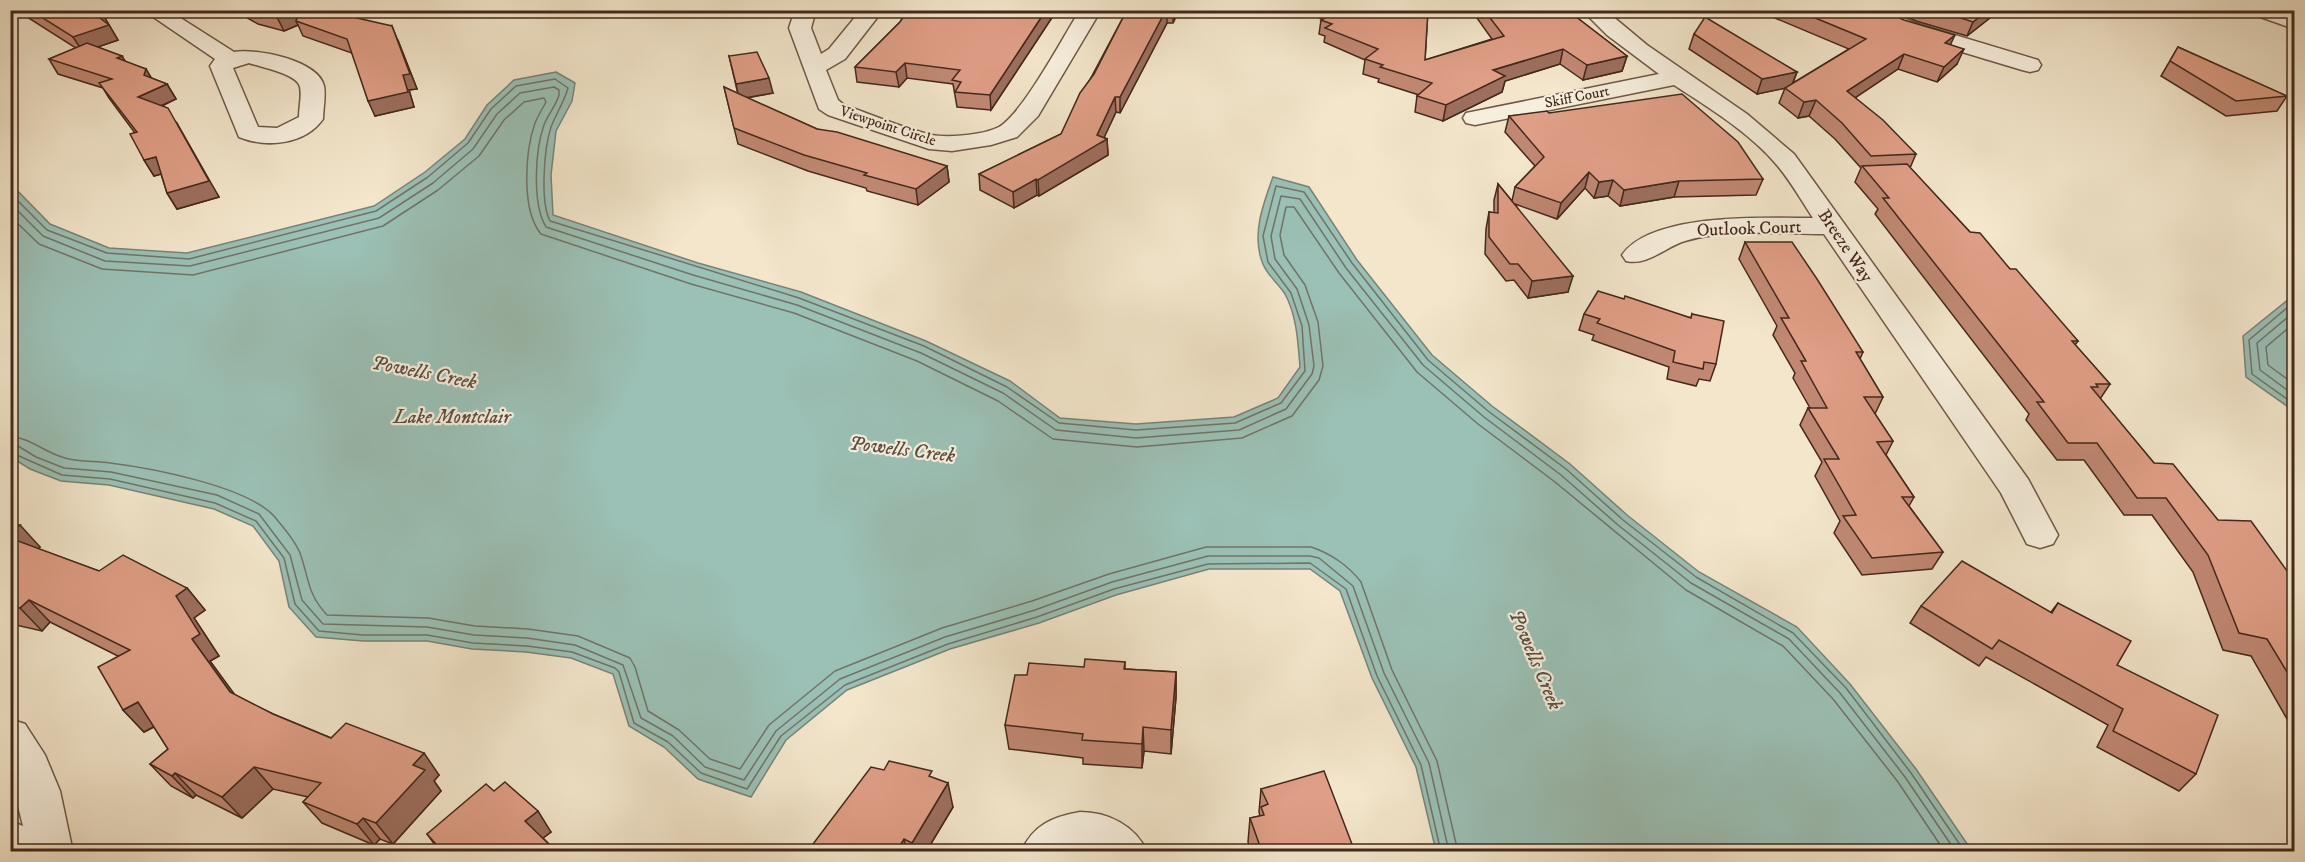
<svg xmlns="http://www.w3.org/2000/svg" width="2305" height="862" viewBox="0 0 2305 862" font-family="'IM FELL DW Pica',serif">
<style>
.water{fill:#9bc0b5;stroke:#788377;stroke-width:1.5}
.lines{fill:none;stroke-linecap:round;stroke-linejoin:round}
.shore{stroke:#707468;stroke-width:1.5}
.minor-casing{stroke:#705847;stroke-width:3}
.minor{fill:#f7efdd;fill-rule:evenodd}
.wall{fill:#c08873;stroke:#44281b;stroke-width:1.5}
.shaded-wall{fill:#9c6f5e;stroke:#44281b;stroke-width:1.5}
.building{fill:#df9e86;stroke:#44281b;stroke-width:1.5}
.labels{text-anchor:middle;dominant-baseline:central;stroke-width:4.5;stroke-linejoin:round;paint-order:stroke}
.far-street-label{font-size:15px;fill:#44281b;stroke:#f7efdd}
.street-label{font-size:18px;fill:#44281b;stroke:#f7efdd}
.water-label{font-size:20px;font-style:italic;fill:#5a4e42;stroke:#f7efdd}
</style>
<rect width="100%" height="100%" fill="#f3e6cb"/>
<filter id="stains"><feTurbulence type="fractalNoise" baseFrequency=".00333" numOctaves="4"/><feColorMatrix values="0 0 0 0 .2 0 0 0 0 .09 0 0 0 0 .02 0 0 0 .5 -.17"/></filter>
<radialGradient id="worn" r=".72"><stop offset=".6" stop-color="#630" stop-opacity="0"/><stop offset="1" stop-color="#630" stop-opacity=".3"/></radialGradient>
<g class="water">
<path d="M 556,72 L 575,83 L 572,101 L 556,131 L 551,175 L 553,215 L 698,263 L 801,292 L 926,341 L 1010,381 L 1060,418 L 1136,424 L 1234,417 L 1278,398 L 1300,367 C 1298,343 1297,316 1285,294 C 1279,284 1267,275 1263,264 C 1251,236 1263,204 1273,177 L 1309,187 L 1357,260 L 1432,355 L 1492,406 L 1570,464 L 1627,515 L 1699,572 L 1797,627 L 1850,684 L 1916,769 L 1972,851 L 1436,851 L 1416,767 L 1372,678 L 1340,591 L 1310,569 L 1209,569 L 1116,595 L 1039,623 L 950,649 L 847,690 L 786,740 L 751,797 L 698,779 L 664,747 L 629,726 L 613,674 L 571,658 L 526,652 L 472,649 L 427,641 L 363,641 L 316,637 L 289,607 L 279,561 L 253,526 L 214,509 L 109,485 L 61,481 L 30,469 L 11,457 L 11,184 L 50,224 L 109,248 L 187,253 L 374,206 L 425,172 L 465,139 L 487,105 L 514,80 Z"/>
<path d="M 2294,295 L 2294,411 L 2246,377 L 2243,336 Z"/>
</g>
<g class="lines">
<g class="shore">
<path d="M 10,193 L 47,230 L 107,253 L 189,259 L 376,211 L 428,177 L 468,143 L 491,109 L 516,86 L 555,79 L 568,88 C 564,102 556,114 551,127 C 544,148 540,202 550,221 L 799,298 L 924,346 L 1007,387 L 1059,423 L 1136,430 L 1235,423 L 1281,403 L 1305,371 L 1302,326 L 1291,293 L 1268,262 L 1263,236 L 1276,186 L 1304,192 L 1352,263 L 1428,360 L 1488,411 L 1566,469 L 1623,520 L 1696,577 L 1793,633 L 1846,688 L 1911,773 L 1965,852"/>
<path d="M 10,203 L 43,236 L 105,261 L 190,266 L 379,218 L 433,183 L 473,149 L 497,114 L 520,93 L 554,87 L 559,90 L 559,95 C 556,106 548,114 544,125 C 535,150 532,204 546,227 L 693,275 L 797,305 L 921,353 L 1003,393 L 1056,430 L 1136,438 L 1239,430 L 1286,409 L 1312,374 L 1314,366 L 1309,325 L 1297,289 L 1275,259 L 1271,236 L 1281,196 L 1300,199 L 1346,268 L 1423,365 L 1484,417 L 1561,475 L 1618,525 L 1691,583 L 1789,639 L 1840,693 L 1905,777 L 1956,852"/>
<path d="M 10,216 L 39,244 L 102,269 L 193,275 L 383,226 L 438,190 L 479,156 L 504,120 L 524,102 L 544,98 L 546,102 C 542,109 538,116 535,123 C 525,152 521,210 541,234 L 691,284 L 794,313 L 917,361 L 998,401 L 1053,439 L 1137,447 L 1242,438 L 1292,416 L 1319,380 L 1323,366 L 1318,322 L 1305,285 L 1284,255 L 1280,235 L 1286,207 L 1294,207 L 1339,273 L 1417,372 L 1478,424 L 1555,482 L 1686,590 L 1783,646 L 1833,699 L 1898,782 L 1945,852"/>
<path d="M 2294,302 L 2249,340 L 2252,374 L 2294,404"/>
<path d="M 2294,312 L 2257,343 L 2260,370 L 2294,395"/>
<path d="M 2294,323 L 2266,347 L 2268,365 L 2294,384"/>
<path d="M 10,436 C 30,438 46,453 65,458 C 80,462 95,461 110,463 C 151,468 246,486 274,516 C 283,527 295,540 300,553 C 309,578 307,594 327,615 L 428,618 L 475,626 L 528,629 L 578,636 L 630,658 L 635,667 L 648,711 L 679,730 L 710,759 L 740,769 L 769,725 L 835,671 L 942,628 L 1032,601 L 1109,574 L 1206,547 L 1311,547 C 1330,553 1349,566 1361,582 L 1392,670 L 1437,761 L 1458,852"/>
<path d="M 10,445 L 18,446 L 36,457 L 64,468 L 111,472 L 217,495 L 259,514 L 290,555 L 302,600 L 323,624 L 427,627 L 474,635 L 527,638 L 575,645 L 623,665 L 641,718 L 673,736 L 705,767 L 744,780 L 776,731 L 840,679 L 945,637 L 1035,610 L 1112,582 L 1208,556 L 1310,556 L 1319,558 L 1353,586 L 1384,673 L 1429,763 L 1449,852"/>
<path d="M 10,452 L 62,475 L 110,479 L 215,503 L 256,521 L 284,558 L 295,604 L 319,631 L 363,635 L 427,635 L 473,643 L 527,646 L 572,652 L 615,668 L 619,672 L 634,723 L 668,742 L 701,773 L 747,789 L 781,736 L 845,685 L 948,644 L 1037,617 L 1114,589 L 1208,564 L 1310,563 L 1346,589 L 1377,676 L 1421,765 L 1441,852"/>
</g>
<g class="minor-casing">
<g id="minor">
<path d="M 143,10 L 168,10 L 234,52 C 256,48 318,60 324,86 C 326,96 323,109 323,119 C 305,145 266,148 239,137 L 210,66 L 215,59 ZM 249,63 C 261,67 298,74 300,87 C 302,96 299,107 299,117 L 277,128 L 258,127 L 233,68 Z"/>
<path d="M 795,10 L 816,10 L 811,28 L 821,54 L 829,49 L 861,10 L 883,10 L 845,59 L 826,70 L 838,100 L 844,105 C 873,115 902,128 932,135 C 948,138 984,135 999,127 C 1023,113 1063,37 1080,10 L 1101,10 L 1038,116 L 1017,137 L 991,145 L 952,151 L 929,149 L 828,115 L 819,109 L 789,28 Z"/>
<path d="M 1582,10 L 1605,10 L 1647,45 L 1747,114 L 1794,154 L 2028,479 L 2058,535 L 2053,544 L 2040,548 L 2027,544 L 2001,493 L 1824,234 C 1779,234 1729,228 1685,241 C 1665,247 1648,266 1626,261 L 1622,255 C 1652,212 1765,218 1813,218 C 1801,200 1790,180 1776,164 C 1749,132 1709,108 1674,85 L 1475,125 L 1466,123 L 1463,118 L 1466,113 L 1659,74 L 1607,35 Z"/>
<path d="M 1855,10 L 1884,10 L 1915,23 L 2038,60 L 2041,65 L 2038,70 L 2030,72 L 2022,70 L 1899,33 L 1858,14 Z"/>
<path d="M 2249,10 L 2280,10 L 2294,16 L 2294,29 L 2252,14 Z"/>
<path d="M 10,719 L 25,724 L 45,755 L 60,791 L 73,852 L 10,852 L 10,821 L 23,826 L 10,774 Z"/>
<path d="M 1080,812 C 1108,812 1136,826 1147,852 L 1021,852 C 1033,825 1052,817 1080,812 Z"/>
</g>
</g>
<use href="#minor" class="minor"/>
</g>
<g class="wall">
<path d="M 16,10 L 96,10 L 102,13 L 118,40 L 97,47 L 122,56 L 125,62 L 146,69 L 151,78 L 167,84 L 176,99 L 162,106 L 219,197 L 177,209 L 167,193 L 161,174 L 154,176 L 144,160 L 135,133 L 109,98 L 103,88 L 58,74 L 49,59 L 76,48 Z"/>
<path d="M 233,10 L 322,10 L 398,40 L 417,89 L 409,90 L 414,107 L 375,116 L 352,53 L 303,36 L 298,25 L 284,31 L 258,24 Z"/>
<path d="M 908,10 L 1057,10 L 991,110 L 957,107 L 953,84 L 907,78 L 899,87 L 857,82 L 855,67 L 900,22 Z"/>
<path d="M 1127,10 L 1179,10 L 1173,23 L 1167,23 L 1120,113 L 1116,112 L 1104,137 L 1107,139 L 1108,155 L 1039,196 L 1037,195 L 1014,208 L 980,190 L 979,174 L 1061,134 Z"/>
<path d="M 1302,10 L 1428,10 L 1425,60 L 1492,39 L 1477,18 L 1478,10 L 1567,10 L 1627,56 L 1622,71 L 1583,80 L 1560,64 L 1505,81 L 1502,92 L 1443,121 L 1415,112 L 1417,96 L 1419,95 L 1378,82 L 1379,79 L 1363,74 L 1365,60 L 1324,42 L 1325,36 L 1319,34 L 1321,20 L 1322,19 Z"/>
<path d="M 1756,10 L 1882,10 L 1951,45 L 1957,64 L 1937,82 L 1898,69 L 1855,98 L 1916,154 L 1910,168 L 1970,232 L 2010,269 L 2078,341 L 2075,345 L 2110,384 L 2100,399 L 2154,463 L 2218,520 L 2295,582 L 2295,733 L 2251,656 L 2223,650 L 2193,572 L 2152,515 L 2124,515 L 2084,460 L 2057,460 L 2026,420 L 2029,414 L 1875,214 L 1878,209 L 1855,182 L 1861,168 L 1835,139 L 1809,116 L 1798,118 L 1779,103 L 1785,88 L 1757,94 L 1689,49 L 1694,34 L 1797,72 L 1793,83 L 1849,49 Z"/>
<path d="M 1891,10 L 2000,10 L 1967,36 L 1916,21 Z"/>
<path d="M 2178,47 L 2287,96 L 2277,111 L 2226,116 L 2161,76 Z"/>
<path d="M 729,56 L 773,93 L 747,98 L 817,129 L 947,166 L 949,182 L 918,205 L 867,191 L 866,188 L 808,171 L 738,144 L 724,87 L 738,94 Z"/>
<path d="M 1549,113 L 1763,179 L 1756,195 L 1674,197 L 1620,206 L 1608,196 L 1594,198 L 1585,188 L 1557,219 L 1515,204 L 1568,292 L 1528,298 L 1514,280 L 1506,281 L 1485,254 L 1486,229 L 1489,212 L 1494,213 L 1494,200 L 1498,184 L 1512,201 L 1515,187 L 1535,166 L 1505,132 L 1509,116 Z"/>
<path d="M 1745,242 L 1863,352 L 1860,359 L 1883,397 L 1875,414 L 1893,441 L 1886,455 L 1914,497 L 1909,506 L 1943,552 L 1932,569 L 1862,575 L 1834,533 L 1840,521 L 1815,476 L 1822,462 L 1800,425 L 1808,408 L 1810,408 L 1793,378 L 1795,373 L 1773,335 L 1777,326 L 1739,259 Z"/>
<path d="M 1624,299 L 1691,318 L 1692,314 L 1716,364 L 1710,381 L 1699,379 L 1696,386 L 1667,379 L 1669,367 L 1592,340 L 1594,335 L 1579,330 L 1584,314 Z"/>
<path d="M 10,524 L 40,547 L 38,549 L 99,571 L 187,588 L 205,610 L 194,618 L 219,656 L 210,661 L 234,695 L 273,714 L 331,738 L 439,775 L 434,781 L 441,791 L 393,844 L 380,839 L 374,845 L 322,823 L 303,802 L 308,797 L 273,789 L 242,818 L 196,795 L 193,798 L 171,786 L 150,764 L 168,749 L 154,727 L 144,732 L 123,710 L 118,656 L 50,622 L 42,631 L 16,625 L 10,630 Z"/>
<path d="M 2058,603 L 2117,665 L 2196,774 L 2179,791 L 2097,747 L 2108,725 L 1986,657 L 1979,666 L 1910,623 L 1921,606 L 2051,612 Z"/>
<path d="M 1125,662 L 1125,669 L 1176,672 L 1176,697 L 1171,754 L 1144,751 L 1142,768 L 1083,764 L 1083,758 L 1009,749 L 1005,725 L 1027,675 Z"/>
<path d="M 884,770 L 953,807 L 926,852 L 807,852 Z"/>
<path d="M 1261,789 L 1355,852 L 1251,852 L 1248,842 L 1250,818 L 1260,816 L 1259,812 Z"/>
<path d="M 494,791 L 551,832 L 543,838 L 557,852 L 440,852 L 427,834 Z"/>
</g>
<g class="shaded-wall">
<path d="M 291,10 L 303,10 L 296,21 L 298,25 L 284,31 L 277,17 Z"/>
<path d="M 1046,10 L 1057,10 L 991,110 L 990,95 Z"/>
<path d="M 1166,10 L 1167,10 L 1167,23 L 1120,113 L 1120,97 Z"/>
<path d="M 1173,10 L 1179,10 L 1173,23 Z"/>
<path d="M 1988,10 L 2000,10 L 1967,36 L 1973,22 Z"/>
<path d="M 102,13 L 118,40 L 83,52 L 73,37 L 96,15 Z"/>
<path d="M 392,26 L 417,89 L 409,90 L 414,107 L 375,116 L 368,101 Z"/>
<path d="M 1955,35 L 1948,50 L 1945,43 Z"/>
<path d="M 1563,49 L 1560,64 L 1505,81 L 1502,92 L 1443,121 L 1446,105 L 1493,70 Z"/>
<path d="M 1964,49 L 1957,64 L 1937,82 L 1944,67 Z"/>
<path d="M 1904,54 L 1898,69 L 1841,107 L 1847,91 Z"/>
<path d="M 122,56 L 131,71 L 117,58 Z"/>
<path d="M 1627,56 L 1622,71 L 1583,80 L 1587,65 Z"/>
<path d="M 905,63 L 907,78 L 899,87 L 896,72 Z"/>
<path d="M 146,69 L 155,84 L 144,75 Z"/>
<path d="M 1797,72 L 1791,87 L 1757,94 L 1762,79 Z"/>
<path d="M 769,78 L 773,93 L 739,99 L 736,84 Z"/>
<path d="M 167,84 L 176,99 L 147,112 L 138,97 Z"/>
<path d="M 1115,97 L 1116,112 L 1102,142 L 1107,139 L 1108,155 L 1039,196 L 1038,180 L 1097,135 Z"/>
<path d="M 1816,100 L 1809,116 L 1798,118 L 1804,102 Z"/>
<path d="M 177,123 L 219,197 L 177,209 L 167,193 Z"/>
<path d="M 156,157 L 165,173 L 154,176 L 144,160 Z"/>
<path d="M 947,166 L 949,182 L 918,205 L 916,189 Z"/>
<path d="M 1589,172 L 1585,188 L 1557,219 L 1561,203 Z"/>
<path d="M 1036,179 L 1037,195 L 1014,208 L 1013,192 Z"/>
<path d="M 1613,180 L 1608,196 L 1594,198 L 1599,182 Z"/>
<path d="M 1679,181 L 1674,197 L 1620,206 L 1624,190 Z"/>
<path d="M 1573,276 L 1568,292 L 1528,298 L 1532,281 Z"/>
<path d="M 20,525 L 40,547 L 27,559 L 10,541 L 10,533 Z"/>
<path d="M 187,588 L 205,610 L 194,618 L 219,656 L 210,661 L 249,714 L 230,692 L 192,639 L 176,596 Z"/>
<path d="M 29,600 L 50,622 L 42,631 L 20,608 Z"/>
<path d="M 10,619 L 16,625 L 10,630 Z"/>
<path d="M 1176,672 L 1176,697 L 1171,754 L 1171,730 Z"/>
<path d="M 138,702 L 159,724 L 144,732 L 123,710 Z"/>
<path d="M 1143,727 L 1144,751 L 1142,768 L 1142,744 Z"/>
<path d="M 424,753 L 439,775 L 434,781 L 441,791 L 393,844 L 376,823 L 413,765 Z"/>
<path d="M 254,767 L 273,789 L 242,818 L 222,797 Z"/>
<path d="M 175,773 L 196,795 L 193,798 L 172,776 Z"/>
<path d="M 948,783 L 953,807 L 926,852 L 914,852 L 912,843 Z"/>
<path d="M 538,811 L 551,832 L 538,842 L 525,821 Z"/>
<path d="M 363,818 L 380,839 L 374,845 L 357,824 Z"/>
<path d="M 904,839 L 907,852 L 896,852 Z"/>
</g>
<g class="building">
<path d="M 30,10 L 96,10 L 102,13 L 96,15 L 109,25 L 73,37 Z"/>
<path d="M 254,10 L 291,10 L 277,17 Z"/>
<path d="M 300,10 L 322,10 L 392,26 L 410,74 L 403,75 L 408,92 L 368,101 L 347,39 L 296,21 Z"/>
<path d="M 908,10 L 1046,10 L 990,95 L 955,92 L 961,82 L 952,80 L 960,70 L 905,63 L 896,72 L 855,67 L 900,22 Z"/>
<path d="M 1127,10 L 1166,10 L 1120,97 L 1115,97 L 1097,135 L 1107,139 L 1038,180 L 1036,179 L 1013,192 L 979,174 L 1061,134 L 1080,93 L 1094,74 Z"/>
<path d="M 1336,10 L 1428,10 L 1425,60 L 1504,36 L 1484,10 L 1567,10 L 1627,56 L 1587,65 L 1563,49 L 1493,70 L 1505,76 L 1446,105 L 1417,96 L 1432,83 L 1380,67 L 1383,65 L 1365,59 L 1378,49 L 1325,28 L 1332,24 L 1321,20 L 1338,11 Z"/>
<path d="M 1796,10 L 1882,10 L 1904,20 L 1955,35 L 1945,43 L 1964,49 L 1944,67 L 1904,54 L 1847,91 L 1883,120 L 1916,154 L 1871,156 L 1842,123 L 1816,100 L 1804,102 L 1785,88 L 1866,39 Z"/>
<path d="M 1936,10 L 1988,10 L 1973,22 Z"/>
<path d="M 1705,17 L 1797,72 L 1762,79 L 1694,34 Z"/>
<path d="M 87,43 L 122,56 L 117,58 L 146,69 L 144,75 L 167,84 L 138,97 L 168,108 L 209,181 L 167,193 L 156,157 L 144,160 L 130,134 L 137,132 L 99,83 L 112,79 L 49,59 Z"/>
<path d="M 2178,47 L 2287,96 L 2236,101 L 2170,61 Z"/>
<path d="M 757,52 L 769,78 L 736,84 L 729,56 Z"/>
<path d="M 724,87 L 817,129 L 837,132 L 947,166 L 916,189 L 864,175 L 867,173 L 804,155 L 734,128 Z"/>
<path d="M 1682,94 L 1738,142 L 1763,179 L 1679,181 L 1624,190 L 1613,180 L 1599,182 L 1589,172 L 1561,203 L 1515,187 L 1544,157 L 1509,116 L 1547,111 L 1549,113 Z"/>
<path d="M 1907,164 L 1970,232 L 1980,233 L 2010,269 L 2016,269 L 2078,341 L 2072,341 L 2110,384 L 2096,384 L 2098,387 L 2091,387 L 2154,463 L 2173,464 L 2218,520 L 2251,521 L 2295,582 L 2295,685 L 2267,639 L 2239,633 L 2208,555 L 2166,498 L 2137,498 L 2097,443 L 2068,443 L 2037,402 L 2044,402 L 1883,198 L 1889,198 L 1862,166 Z"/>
<path d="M 1498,184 L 1573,276 L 1532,281 L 1518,264 L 1510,264 L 1489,237 L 1489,212 L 1498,213 Z"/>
<path d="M 1745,242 L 1792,242 L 1817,279 L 1863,352 L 1856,352 L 1883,397 L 1864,397 L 1893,441 L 1877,442 L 1914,497 L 1902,497 L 1943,552 L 1872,558 L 1843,516 L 1856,515 L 1824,459 L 1839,459 L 1808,408 L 1827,408 L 1801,361 L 1806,361 L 1781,318 L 1789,318 Z"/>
<path d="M 1598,291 L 1624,299 L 1625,296 L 1691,318 L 1692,314 L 1724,321 L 1716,364 L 1704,362 L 1703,369 L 1673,362 L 1675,351 L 1597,323 L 1600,319 L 1584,314 Z"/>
<path d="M 10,524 L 20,525 L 10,533 Z"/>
<path d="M 10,538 L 99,571 L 123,555 L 187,588 L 176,596 L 200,634 L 192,639 L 230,692 L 273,714 L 331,738 L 346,723 L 424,753 L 413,765 L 425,770 L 376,823 L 363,818 L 357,824 L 303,802 L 321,783 L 254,767 L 222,797 L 175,773 L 172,776 L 150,764 L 168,749 L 138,702 L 123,710 L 98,667 L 130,650 L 29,600 L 20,608 L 10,606 Z"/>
<path d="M 1962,561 L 2052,613 L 2058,603 L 2131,641 L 2117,665 L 2218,715 L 2196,774 L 2113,731 L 2123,709 L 1999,640 L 1992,649 L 1921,606 Z"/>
<path d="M 1085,659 L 1125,662 L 1124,669 L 1176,672 L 1171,730 L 1143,727 L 1142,744 L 1082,740 L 1083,734 L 1005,725 L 1015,675 L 1027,675 L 1029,663 L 1084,667 Z"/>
<path d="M 889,761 L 932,771 L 929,776 L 948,783 L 912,843 L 904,839 L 896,852 L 807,852 L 871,767 L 884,770 Z"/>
<path d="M 1324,771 L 1355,852 L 1262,852 L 1250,818 L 1264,815 L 1261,807 L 1268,804 L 1261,789 Z"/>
<path d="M 505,782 L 538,811 L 525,821 L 557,852 L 443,852 L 427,834 L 486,784 L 494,791 Z"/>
</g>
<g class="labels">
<g class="far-street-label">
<text transform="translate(1577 97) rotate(-11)">Skiff Court</text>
<text transform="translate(888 126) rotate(18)">Viewpoint Circle</text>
</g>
<g class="street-label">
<text transform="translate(1749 229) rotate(-2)">Outlook Court</text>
<text transform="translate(1845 246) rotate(56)">Breeze Way</text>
</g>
<g class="water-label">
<text transform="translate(424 373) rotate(11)">Powells Creek</text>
<text x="452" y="417">Lake Montclair</text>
<text transform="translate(902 450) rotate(7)">Powells Creek</text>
<text transform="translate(1535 660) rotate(67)">Powells Creek</text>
</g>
</g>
<rect width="2305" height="862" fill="none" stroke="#f3e6cb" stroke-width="36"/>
<rect x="12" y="12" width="2281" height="838" fill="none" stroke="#44281b" stroke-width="3"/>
<rect x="18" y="18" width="2269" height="826" fill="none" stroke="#44281b" stroke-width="1.5"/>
<rect width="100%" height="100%" filter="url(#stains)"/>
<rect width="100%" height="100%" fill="url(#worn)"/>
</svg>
